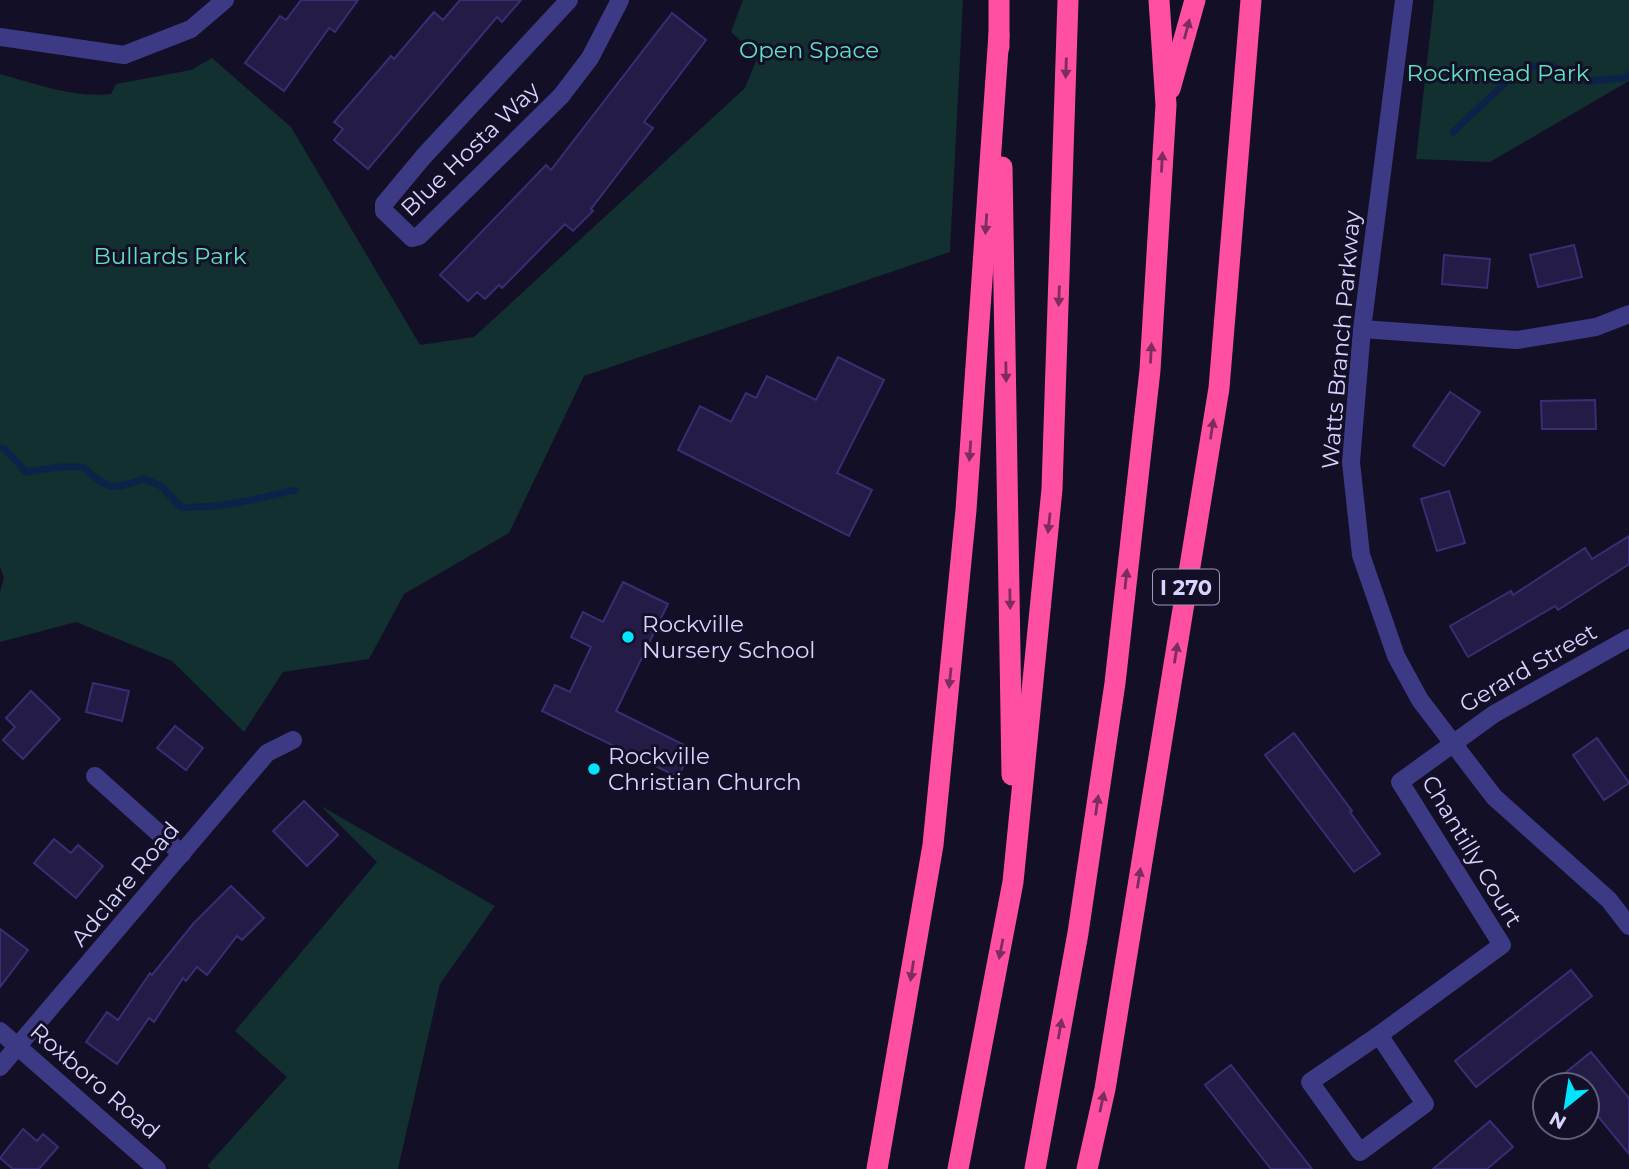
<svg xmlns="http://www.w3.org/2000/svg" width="1629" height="1169" viewBox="0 0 1629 1169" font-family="Montserrat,sans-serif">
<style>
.green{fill:#12302f}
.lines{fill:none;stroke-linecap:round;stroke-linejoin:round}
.stream{stroke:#0c2248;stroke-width:7}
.building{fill:#241b47;stroke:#3b2d73;stroke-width:2}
.minor{stroke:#3d3a85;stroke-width:18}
.highway{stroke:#ff4fa3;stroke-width:21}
.oneway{fill:#7d2c5e}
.poi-dot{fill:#00e5ff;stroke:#130f26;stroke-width:2.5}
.labels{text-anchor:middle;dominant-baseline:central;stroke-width:6;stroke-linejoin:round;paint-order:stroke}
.shield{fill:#130f26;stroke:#9e99be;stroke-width:2}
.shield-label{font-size:21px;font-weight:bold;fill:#d9d4ff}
.park-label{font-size:23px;fill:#5fe0c0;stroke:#130f26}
.street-label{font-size:23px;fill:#d9d4ff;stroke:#130f26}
.poi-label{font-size:23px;fill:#d9d4ff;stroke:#130f26;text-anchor:start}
</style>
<rect width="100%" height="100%" fill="#130f26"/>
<g class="green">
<path d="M 743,0 L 963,0 L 950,252 L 584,376 L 509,533 L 404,594 L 369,659 L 283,672 L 244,732 L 172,661 L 76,622 L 0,642 L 0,592 L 4,578 L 0,567 L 0,74 C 37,84 73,98 111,94 L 116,84 L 191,70 L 212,58 L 291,127 L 420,345 L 474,337 L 745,88 L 758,56 L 731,32 Z"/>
<path d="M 1434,0 L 1629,0 L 1629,81 L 1490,162 L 1416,159 Z"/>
<path d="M 321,806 L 495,906 L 440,984 L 398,1169 L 211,1169 L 207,1166 L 287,1077 L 235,1031 L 377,862 Z"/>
</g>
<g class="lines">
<g class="stream">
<path d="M 1453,132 L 1519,70 L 1547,64 L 1586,81 L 1624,78 L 1629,75"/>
<path d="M 0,448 L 4,448 L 26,472 L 60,467 L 83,467 C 108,490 112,490 144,479 L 161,486 L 181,507 C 223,509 254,499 295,490"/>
</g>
</g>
<g class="building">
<path d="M 301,0 L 358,0 L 335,32 L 329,28 L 284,91 L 245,63 L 280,16 L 286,20 Z"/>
<path d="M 460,0 L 521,0 L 502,22 L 497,17 L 368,169 L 334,140 L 343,129 L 334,122 L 391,56 L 394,59 L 434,12 L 443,20 Z"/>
<path d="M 672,13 L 706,40 L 644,122 L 653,128 L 591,209 L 593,211 L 573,231 L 565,224 L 502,288 L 499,285 L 485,299 L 477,292 L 468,301 L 440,275 L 546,165 L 551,170 Z"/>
<path d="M 1574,245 L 1582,277 L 1538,287 L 1530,255 Z"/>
<path d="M 1444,255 L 1490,259 L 1487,288 L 1442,284 Z"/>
<path d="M 838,357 L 884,380 L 837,473 L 872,490 L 849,536 L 678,450 L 700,406 L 731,422 L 746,393 L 756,398 L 767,376 L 816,400 Z"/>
<path d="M 1450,392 L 1480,412 L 1444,466 L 1413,446 Z"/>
<path d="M 1595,400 L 1596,429 L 1542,429 L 1541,401 Z"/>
<path d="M 1449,491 L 1465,543 L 1437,551 L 1421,499 Z"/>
<path d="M 1629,536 L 1629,564 L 1558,610 L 1555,606 L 1468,657 L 1450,626 L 1511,591 L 1513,595 L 1585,548 L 1592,559 Z"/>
<path d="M 623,582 L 668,604 L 616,711 L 692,749 L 678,777 L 542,711 L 555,685 L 570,692 L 591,647 L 571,637 L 583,612 L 603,622 Z"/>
<path d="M 93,683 L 129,691 L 122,721 L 86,712 Z"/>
<path d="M 31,691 L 60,719 L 23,759 L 3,740 L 15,727 L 6,718 Z"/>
<path d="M 175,726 L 203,748 L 186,770 L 157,748 Z"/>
<path d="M 1294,733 L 1352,811 L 1350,812 L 1380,854 L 1354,872 L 1265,755 Z"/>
<path d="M 1597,738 L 1629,783 L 1604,800 L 1573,755 Z"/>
<path d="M 304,801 L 338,835 L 307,866 L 273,831 Z"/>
<path d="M 54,839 L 71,853 L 78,845 L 103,866 L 76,898 L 34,863 Z"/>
<path d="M 231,886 L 264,918 L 242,940 L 237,936 L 207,975 L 197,967 L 186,981 L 183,978 L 154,1022 L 149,1018 L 117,1064 L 86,1042 L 107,1012 L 118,1020 L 150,973 L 152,975 L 193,924 Z"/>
<path d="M 0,929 L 28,950 L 0,987 Z"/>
<path d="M 1571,970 L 1592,996 L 1476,1087 L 1455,1061 Z"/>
<path d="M 1591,1052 L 1629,1098 L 1629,1154 L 1587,1103 L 1587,1085 L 1573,1085 L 1564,1074 Z"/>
<path d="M 1231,1065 L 1312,1169 L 1271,1169 L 1205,1085 Z"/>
<path d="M 1490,1121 L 1513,1147 L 1487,1169 L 1433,1169 Z"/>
<path d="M 23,1129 L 37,1141 L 43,1134 L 58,1147 L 39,1169 L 13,1169 L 0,1158 Z"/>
</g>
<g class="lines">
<g class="minor">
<path d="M 569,0 L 424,156 L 384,204 L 384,211 L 412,238 L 419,236 L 561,96 L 590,58 L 620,0"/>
<path d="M 1404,0 L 1362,329 L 1351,462 L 1361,555 L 1396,656 L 1420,700 L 1494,797 L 1609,900 L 1629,926"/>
<path d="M 0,37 L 124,55 L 191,29 L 225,0"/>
<path d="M 1362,329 L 1517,340 L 1596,327 L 1629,314"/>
<path d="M 95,776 L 182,854"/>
<path d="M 0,1031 L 157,1169"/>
<path d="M 1379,1035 L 1425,1104 L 1360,1152 L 1310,1082 L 1379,1035 L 1502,945 L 1400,782 L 1494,714 L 1629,638"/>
<path d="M 0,1067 L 267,753 L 293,740"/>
</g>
<g class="highway">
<path d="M 999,47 L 999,0"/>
<path d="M 1170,89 L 1195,0"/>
<path d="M 1002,167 L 1012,775"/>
<path d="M 877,1169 L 933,845 L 966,510 L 999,34"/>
<path d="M 958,1169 L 1013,882 L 1052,489 L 1068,0"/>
<path d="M 1035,1169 L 1078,933 L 1115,683 L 1150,370 L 1166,105 L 1159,0"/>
<path d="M 1087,1169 L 1105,1089 L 1219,388 L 1251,0"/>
</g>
</g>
<defs><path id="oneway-solid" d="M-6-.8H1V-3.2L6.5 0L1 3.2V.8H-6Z" transform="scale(1.75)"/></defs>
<g class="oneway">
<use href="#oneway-solid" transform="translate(1187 29) rotate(-75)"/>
<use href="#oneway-solid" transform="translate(1066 68) rotate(92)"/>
<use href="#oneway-solid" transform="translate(1162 162) rotate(-87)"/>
<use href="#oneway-solid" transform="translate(986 224) rotate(94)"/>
<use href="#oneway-solid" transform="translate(1059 296) rotate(92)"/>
<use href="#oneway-solid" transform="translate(1151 353) rotate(-87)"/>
<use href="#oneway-solid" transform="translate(1006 372) rotate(89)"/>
<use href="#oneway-solid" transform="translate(1212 429) rotate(-81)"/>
<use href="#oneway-solid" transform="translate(970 451) rotate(94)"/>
<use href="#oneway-solid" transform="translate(1049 523) rotate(96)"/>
<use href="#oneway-solid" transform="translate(1126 579) rotate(-84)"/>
<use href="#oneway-solid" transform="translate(1010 599) rotate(89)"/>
<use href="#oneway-solid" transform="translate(1176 653) rotate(-81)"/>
<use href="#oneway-solid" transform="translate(950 678) rotate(96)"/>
<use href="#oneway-solid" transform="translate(1097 805) rotate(-82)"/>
<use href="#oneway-solid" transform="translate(1139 878) rotate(-81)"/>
<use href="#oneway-solid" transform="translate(1001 949) rotate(101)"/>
<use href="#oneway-solid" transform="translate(912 971) rotate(99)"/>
<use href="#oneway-solid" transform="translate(1060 1029) rotate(-80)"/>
<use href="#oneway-solid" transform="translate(1102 1102) rotate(-78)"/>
</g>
<g class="poi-dot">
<circle cx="628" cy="637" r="7"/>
<circle cx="594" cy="769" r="7"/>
</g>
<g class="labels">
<rect class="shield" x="1153" y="569.5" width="66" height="35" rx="5"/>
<g class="shield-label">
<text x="1186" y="587">I 270</text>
</g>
<g class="park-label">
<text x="809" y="50">Open Space</text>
<text x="1498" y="73">Rockmead Park</text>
<text x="170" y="256">Bullards Park</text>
</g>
<g class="street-label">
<text transform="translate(470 149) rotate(-44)">Blue Hosta Way</text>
<text transform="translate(1341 340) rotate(-85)">Watts Branch Parkway</text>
<text transform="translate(1528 668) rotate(-30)">Gerard Street</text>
<text transform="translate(1472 851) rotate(59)">Chantilly Court</text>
<text transform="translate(125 884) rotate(-50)">Adclare Road</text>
<text transform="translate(95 1081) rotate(41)">Roxboro Road</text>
</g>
<g class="poi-label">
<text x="642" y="624">Rockville<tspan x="642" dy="26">Nursery School</tspan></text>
<text x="608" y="756">Rockville<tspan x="608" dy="26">Christian Church</tspan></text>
</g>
</g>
<g transform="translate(1566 1106) rotate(210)"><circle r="33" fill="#130f26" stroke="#625e7d" stroke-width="2"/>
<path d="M0-5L12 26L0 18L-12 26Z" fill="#00e5ff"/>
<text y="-10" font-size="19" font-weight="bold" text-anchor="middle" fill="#d9d4ff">N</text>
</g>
</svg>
